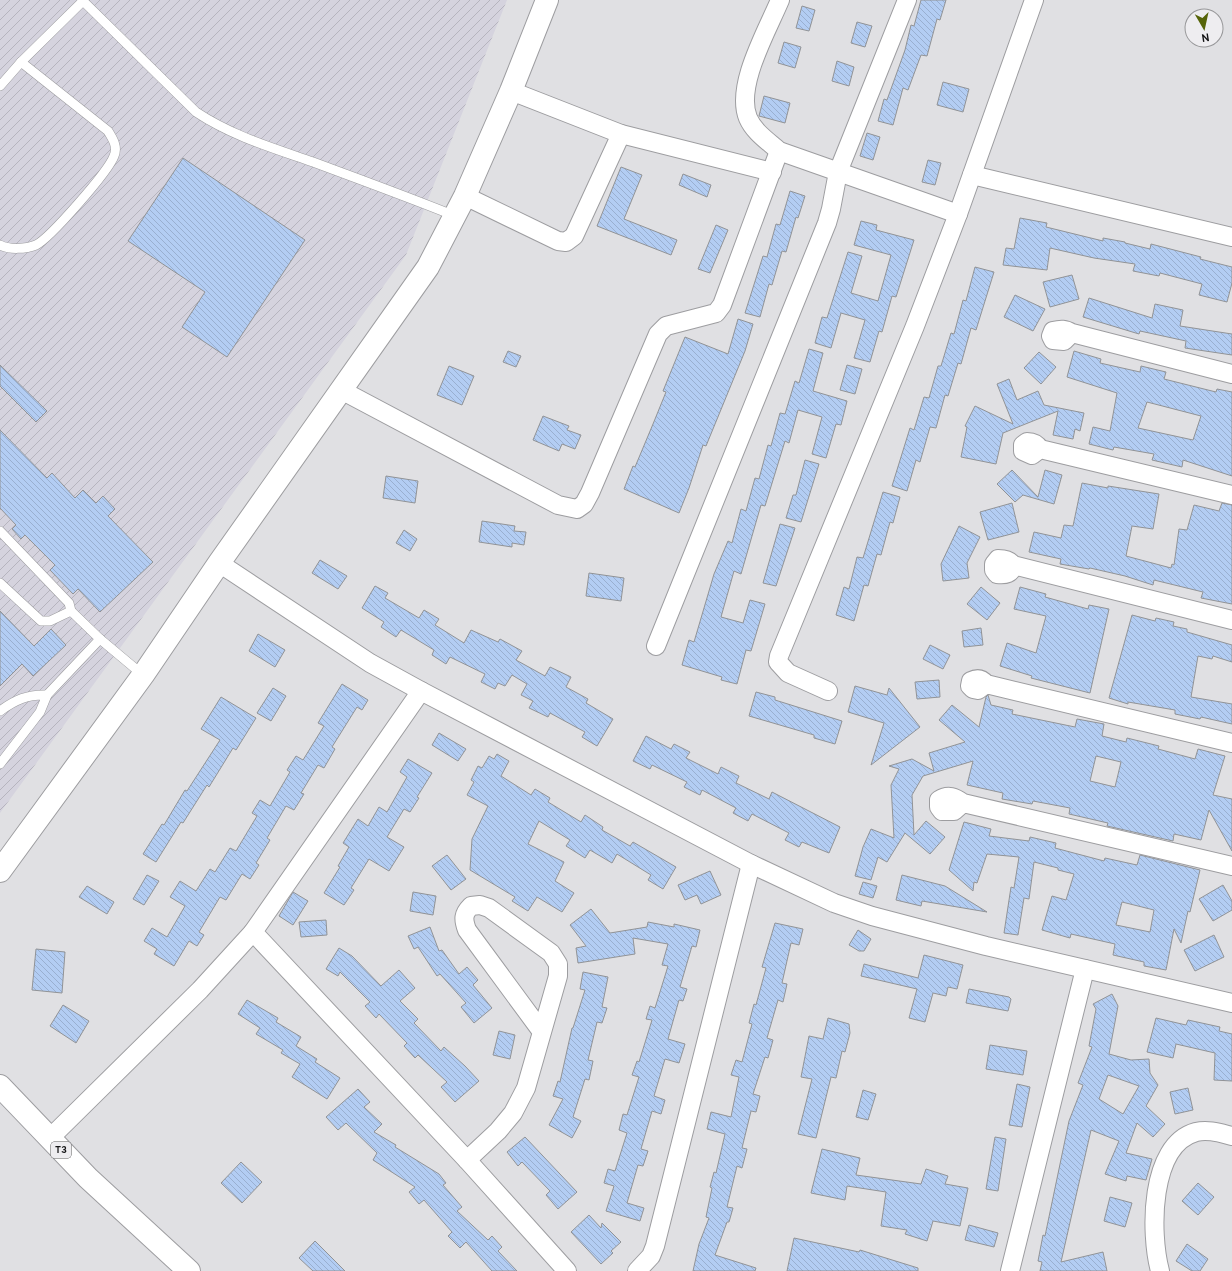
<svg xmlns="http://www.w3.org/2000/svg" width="1232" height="1271" viewBox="0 0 1232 1271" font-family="Overpass,sans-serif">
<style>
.industrial{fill:url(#industrial-furrows)}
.building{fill:url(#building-back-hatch);stroke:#919396;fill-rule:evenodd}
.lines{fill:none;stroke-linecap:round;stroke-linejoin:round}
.service-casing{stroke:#9d9da0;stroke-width:10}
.minor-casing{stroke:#9d9da0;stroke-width:20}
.tertiary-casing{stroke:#9d9da0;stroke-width:24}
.trunk-casing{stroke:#9d9da0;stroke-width:24}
.service{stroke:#fff;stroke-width:9}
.minor{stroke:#fff;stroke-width:18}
.tertiary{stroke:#fff;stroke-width:22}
.trunk{stroke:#fff;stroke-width:22}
.labels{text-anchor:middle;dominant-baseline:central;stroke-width:4;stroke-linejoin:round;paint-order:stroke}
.shield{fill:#eeedf0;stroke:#565657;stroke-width:1}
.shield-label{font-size:10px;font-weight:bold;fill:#151516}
</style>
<defs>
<pattern id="industrial-furrows" width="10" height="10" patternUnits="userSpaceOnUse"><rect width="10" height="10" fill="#d5d3de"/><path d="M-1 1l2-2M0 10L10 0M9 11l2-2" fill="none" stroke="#b6b4be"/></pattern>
<pattern id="building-back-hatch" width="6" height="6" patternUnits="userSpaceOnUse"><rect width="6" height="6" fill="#b3cdf3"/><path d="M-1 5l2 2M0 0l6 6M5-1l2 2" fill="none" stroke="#99afd0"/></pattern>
</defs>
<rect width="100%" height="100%" fill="#e0e0e3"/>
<path class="industrial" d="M 0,0 L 507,0 L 406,255 L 0,813 Z"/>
<g class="building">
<path d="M 921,0 L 946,0 L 940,20 L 937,19 L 927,56 L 921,55 L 908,90 L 903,88 L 893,125 L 878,121 L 884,99 L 887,100 L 905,50 L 911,25 L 914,26 Z"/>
<path d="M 802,6 L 815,10 L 809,31 L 796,28 Z"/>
<path d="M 857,22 L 872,26 L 865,47 L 851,43 Z"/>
<path d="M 784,42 L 801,47 L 795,68 L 778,63 Z"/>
<path d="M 837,61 L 854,67 L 849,86 L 832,81 Z"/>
<path d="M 943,82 L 969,89 L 963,112 L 937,105 Z"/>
<path d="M 764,96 L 790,103 L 785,123 L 759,116 Z"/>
<path d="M 867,133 L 880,137 L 873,160 L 860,156 Z"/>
<path d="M 183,158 L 305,240 L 227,357 L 182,327 L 205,292 L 128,241 Z"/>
<path d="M 928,160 L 941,163 L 935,185 L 922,182 Z"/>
<path d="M 621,167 L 642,175 L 624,219 L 677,240 L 671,255 L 597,226 Z"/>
<path d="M 683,174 L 711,185 L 707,197 L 679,185 Z"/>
<path d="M 790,191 L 805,196 L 798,218 L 796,217 L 786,252 L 782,251 L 772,285 L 769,284 L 760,317 L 745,313 L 763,256 L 767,257 L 776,224 L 780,225 Z"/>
<path d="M 1020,218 L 1047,223 L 1046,227 L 1103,241 L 1103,238 L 1125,242 L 1125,243 L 1150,249 L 1151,244 L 1201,257 L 1200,259 L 1232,267 L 1232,283 L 1227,302 L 1199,295 L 1202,284 L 1160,273 L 1159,276 L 1133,271 L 1135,264 L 1094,258 L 1050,248 L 1047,270 L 1003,265 L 1006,248 L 1014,249 Z"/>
<path d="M 861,221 L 877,225 L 876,230 L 914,240 L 896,297 L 892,296 L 882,332 L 879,331 L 870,362 L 854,358 L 865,320 L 841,313 L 831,348 L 815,343 L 822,317 L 827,318 L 848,252 L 862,256 L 851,293 L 878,301 L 891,255 L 854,245 Z"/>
<path d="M 716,225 L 728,230 L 710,273 L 698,269 Z"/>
<path d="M 975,267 L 994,272 L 976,330 L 971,328 L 961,364 L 958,363 L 948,396 L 945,395 L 936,428 L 930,427 L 920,462 L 916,460 L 907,491 L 892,486 L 910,428 L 914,430 L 924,397 L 929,398 L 938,366 L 941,366 L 951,333 L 954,334 L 963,300 L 966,301 Z"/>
<path d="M 1072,275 L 1079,299 L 1050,307 L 1043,282 Z"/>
<path d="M 1015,295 L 1045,309 L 1033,331 L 1004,317 Z"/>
<path d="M 1089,298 L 1152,318 L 1155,304 L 1183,310 L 1180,326 L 1232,334 L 1232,355 L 1185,348 L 1186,341 L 1140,331 L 1139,334 L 1083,317 Z"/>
<path d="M 738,319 L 753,324 L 745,351 L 706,446 L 703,445 L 689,488 L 679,513 L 624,489 L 633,466 L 635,467 L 653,424 L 666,392 L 663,391 L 685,337 L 728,354 Z"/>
<path d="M 809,349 L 823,353 L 813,391 L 847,401 L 841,425 L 836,424 L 826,458 L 812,454 L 822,417 L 798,410 L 789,443 L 785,441 L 765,506 L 761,505 L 741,574 L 734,571 L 721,617 L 743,623 L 750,600 L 765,604 L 751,651 L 746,650 L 737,684 L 721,680 L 722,677 L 682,665 L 689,640 L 694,642 L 714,574 L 728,541 L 732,543 L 741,509 L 746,511 L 755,478 L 759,479 L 768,445 L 771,446 L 780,413 L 785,414 L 795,381 L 799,383 Z"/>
<path d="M 508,351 L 521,356 L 516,367 L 503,362 Z"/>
<path d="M 1074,351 L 1101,359 L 1100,363 L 1140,372 L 1141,366 L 1166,372 L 1164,379 L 1216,392 L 1217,389 L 1232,392 L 1232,476 L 1183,460 L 1182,467 L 1152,460 L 1154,454 L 1114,447 L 1113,450 L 1089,444 L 1093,427 L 1110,431 L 1117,393 L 1067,377 ZM 1147,402 L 1201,416 L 1193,440 L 1138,428 Z"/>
<path d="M 1039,352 L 1056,367 L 1041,384 L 1024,368 Z"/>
<path d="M 0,365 L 47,411 L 36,422 L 0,386 Z"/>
<path d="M 847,365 L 862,369 L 855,394 L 840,390 Z"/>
<path d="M 449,366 L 474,376 L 462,405 L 437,395 Z"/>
<path d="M 1009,379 L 1017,400 L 1038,391 L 1044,405 L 1084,413 L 1080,431 L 1075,429 L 1073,439 L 1053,435 L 1058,411 L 1003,433 L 996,464 L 961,457 L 967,427 L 965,426 L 975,406 L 1013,424 L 997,384 Z"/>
<path d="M 543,416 L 569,426 L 567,430 L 581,435 L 575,449 L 562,444 L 559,451 L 533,440 Z"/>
<path d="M 0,430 L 47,478 L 52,473 L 75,498 L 83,490 L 96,503 L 103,496 L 115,509 L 108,516 L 153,562 L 100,612 L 78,589 L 73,594 L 50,570 L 55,565 L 25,535 L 21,539 L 12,529 L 16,525 L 0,508 Z"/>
<path d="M 805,460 L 819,464 L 801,522 L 786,518 L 793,495 L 796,495 Z"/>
<path d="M 1012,470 L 1038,497 L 1045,470 L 1062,475 L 1054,504 L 1023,495 L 1015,502 L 997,484 Z"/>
<path d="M 386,476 L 418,481 L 415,503 L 383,498 Z"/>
<path d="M 1082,483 L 1108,488 L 1108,486 L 1159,494 L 1153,529 L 1132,526 L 1126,556 L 1171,568 L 1172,564 L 1174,565 L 1179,529 L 1187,530 L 1194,505 L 1219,511 L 1222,503 L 1232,505 L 1232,604 L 1201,598 L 1203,592 L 1154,580 L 1153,585 L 1125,576 L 1090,568 L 1089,569 L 1060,564 L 1061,559 L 1029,552 L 1034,532 L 1061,538 L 1064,525 L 1073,526 Z"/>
<path d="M 883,492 L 900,497 L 893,523 L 890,522 L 881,555 L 877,554 L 868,586 L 864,585 L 854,621 L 836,615 L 844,587 L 849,589 L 857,557 L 863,558 Z"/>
<path d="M 1012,503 L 1019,532 L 988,540 L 980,512 Z"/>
<path d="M 482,521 L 515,526 L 514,531 L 526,532 L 524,545 L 512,543 L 512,547 L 479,542 Z"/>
<path d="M 780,524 L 795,528 L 776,586 L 763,583 Z"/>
<path d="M 959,526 L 980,537 L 967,563 L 969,578 L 943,581 L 941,564 Z"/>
<path d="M 404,530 L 417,539 L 410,551 L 396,543 Z"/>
<path d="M 320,560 L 347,576 L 338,589 L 312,573 Z"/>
<path d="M 589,573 L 624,578 L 621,601 L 586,596 Z"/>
<path d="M 375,586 L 388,593 L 385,598 L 419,618 L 424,610 L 439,619 L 435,625 L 464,643 L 471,630 L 498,642 L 500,639 L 522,651 L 516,660 L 545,676 L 550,667 L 571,677 L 566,687 L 588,699 L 586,703 L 613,719 L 597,746 L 582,737 L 585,732 L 550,713 L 548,717 L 529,708 L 533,701 L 521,695 L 527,684 L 512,675 L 505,686 L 498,683 L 495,689 L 481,682 L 485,674 L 450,657 L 446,664 L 432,655 L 434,650 L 401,630 L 396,637 L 381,627 L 384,622 L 362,608 Z"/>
<path d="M 981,587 L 1000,603 L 987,620 L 967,604 Z"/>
<path d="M 1020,587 L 1046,594 L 1045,597 L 1088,609 L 1089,605 L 1109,609 L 1090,693 L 1031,678 L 1032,676 L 1000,666 L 1007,643 L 1036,653 L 1046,616 L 1014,609 Z"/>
<path d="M 0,611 L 34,646 L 51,629 L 66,645 L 33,676 L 22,664 L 0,686 Z"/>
<path d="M 1132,615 L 1155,621 L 1156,618 L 1174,622 L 1173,626 L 1187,629 L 1187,632 L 1232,645 L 1232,662 L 1213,656 L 1212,659 L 1198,656 L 1191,697 L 1232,704 L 1232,724 L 1201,717 L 1200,719 L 1175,714 L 1175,710 L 1128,702 L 1128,704 L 1109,698 Z"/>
<path d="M 981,628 L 983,645 L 964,647 L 962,631 Z"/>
<path d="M 258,634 L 285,650 L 275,667 L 249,651 Z"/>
<path d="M 930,645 L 950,655 L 943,669 L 923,659 Z"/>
<path d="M 939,680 L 940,697 L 917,699 L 915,682 Z"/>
<path d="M 342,684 L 368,700 L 362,710 L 357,707 L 332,747 L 335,749 L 324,768 L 318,765 L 301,793 L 304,794 L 294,810 L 286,806 L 267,838 L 270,840 L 256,863 L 259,865 L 250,879 L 242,874 L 226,900 L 220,897 L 199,932 L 204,935 L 197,946 L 189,941 L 174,966 L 154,954 L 157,949 L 144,941 L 152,928 L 167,937 L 185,906 L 170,897 L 180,881 L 196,891 L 210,869 L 215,872 L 230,848 L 236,851 L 257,816 L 252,813 L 260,800 L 270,806 L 290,772 L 287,770 L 296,756 L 303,760 L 324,726 L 318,723 Z"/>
<path d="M 855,686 L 887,695 L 889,688 L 920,727 L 871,765 L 884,723 L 848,712 Z"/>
<path d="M 273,688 L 286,696 L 271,721 L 257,713 Z"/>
<path d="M 756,692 L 775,697 L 775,700 L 842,721 L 835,744 L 814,738 L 814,735 L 749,716 Z"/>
<path d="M 988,695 L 991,705 L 1013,710 L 1012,714 L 1075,727 L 1077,719 L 1104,724 L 1102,736 L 1126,742 L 1127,738 L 1159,746 L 1158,749 L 1195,759 L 1198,749 L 1225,756 L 1213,795 L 1232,799 L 1232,851 L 1209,810 L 1201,840 L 1174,834 L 1173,841 L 1107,826 L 1108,823 L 1069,814 L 1070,808 L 1033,801 L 1032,804 L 1002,799 L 1003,793 L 967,785 L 973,761 L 923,776 L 912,795 L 914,835 L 926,821 L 945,837 L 930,854 L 905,833 L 887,862 L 878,857 L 871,880 L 855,876 L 863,847 L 871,829 L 894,838 L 891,785 L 899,769 L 889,766 L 912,759 L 934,771 L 929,753 L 965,742 L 939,720 L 952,705 L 979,727 L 986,697 ZM 1096,756 L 1121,762 L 1115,787 L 1090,781 Z"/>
<path d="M 221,697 L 256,718 L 236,750 L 233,748 L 209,787 L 207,785 L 183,823 L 181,822 L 156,862 L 143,854 L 162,824 L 164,825 L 185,790 L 187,791 L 220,740 L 201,729 Z"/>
<path d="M 439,733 L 466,749 L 458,761 L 432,745 Z"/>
<path d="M 646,736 L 671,749 L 674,744 L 690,752 L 686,758 L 718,774 L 721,767 L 739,776 L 736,783 L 769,799 L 772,792 L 840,827 L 829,853 L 802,842 L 799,847 L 785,840 L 789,833 L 752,814 L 748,821 L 733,813 L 736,808 L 702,790 L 700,795 L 684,787 L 687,782 L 652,765 L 650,769 L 633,761 Z"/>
<path d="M 497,754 L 509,761 L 501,776 L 531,795 L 535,789 L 550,798 L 548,802 L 581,822 L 585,815 L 603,827 L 602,830 L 630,846 L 633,842 L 676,867 L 663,889 L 648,880 L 651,875 L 617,854 L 612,863 L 590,850 L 585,858 L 566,846 L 570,840 L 539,821 L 528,844 L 564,862 L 555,881 L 574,893 L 562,912 L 537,897 L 528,911 L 512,901 L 515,897 L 470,870 L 472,839 L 488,806 L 467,795 L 474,782 L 471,780 L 478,766 L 482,768 L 489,756 L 494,759 Z"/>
<path d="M 408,759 L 432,773 L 417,797 L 419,798 L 410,812 L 404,809 L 387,837 L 404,847 L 389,871 L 369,859 L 351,888 L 354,890 L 344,905 L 324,893 L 340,867 L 338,866 L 349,847 L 343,843 L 358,819 L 368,826 L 379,807 L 387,812 L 407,777 L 400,772 Z"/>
<path d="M 964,822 L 991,829 L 989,836 L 1029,841 L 1030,837 L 1056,843 L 1055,848 L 1104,861 L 1105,858 L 1137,865 L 1140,855 L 1200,870 L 1190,912 L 1188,911 L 1181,943 L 1174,929 L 1166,970 L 1144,966 L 1144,962 L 1113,955 L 1115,944 L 1071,934 L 1070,938 L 1042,930 L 1052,896 L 1066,900 L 1074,874 L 1058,870 L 1058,868 L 1034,862 L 1029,899 L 1024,898 L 1018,935 L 1004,933 L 1011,887 L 1014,888 L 1019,857 L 987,854 L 977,883 L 974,882 L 973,891 L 949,870 ZM 1122,902 L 1154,910 L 1150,932 L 1116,925 Z"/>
<path d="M 447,855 L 466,879 L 451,890 L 432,866 Z"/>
<path d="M 710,871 L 721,895 L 701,904 L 697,895 L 685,900 L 678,885 Z"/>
<path d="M 147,875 L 159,881 L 144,905 L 133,899 Z"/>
<path d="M 902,875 L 945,886 L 987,912 L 922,901 L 921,906 L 896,900 Z"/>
<path d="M 863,882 L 877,886 L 873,898 L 859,894 Z"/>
<path d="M 1223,885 L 1232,901 L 1232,910 L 1213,921 L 1199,899 Z"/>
<path d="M 87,886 L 114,902 L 107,914 L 79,897 Z"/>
<path d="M 293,892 L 308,901 L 293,925 L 279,916 Z"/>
<path d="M 413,892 L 436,896 L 433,915 L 410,911 Z"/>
<path d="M 591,909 L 610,933 L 647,927 L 648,922 L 674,927 L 674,924 L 700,930 L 696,947 L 692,946 L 680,987 L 687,989 L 683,1001 L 679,1000 L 668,1039 L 685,1044 L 679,1063 L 665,1059 L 654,1096 L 665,1100 L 661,1114 L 652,1111 L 641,1149 L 648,1151 L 643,1166 L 638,1165 L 627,1203 L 644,1208 L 640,1221 L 606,1211 L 614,1186 L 604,1183 L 608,1169 L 615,1171 L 627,1133 L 619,1130 L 623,1114 L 627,1115 L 639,1077 L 632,1075 L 637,1061 L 639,1062 L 652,1020 L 646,1019 L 650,1006 L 655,1008 L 668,966 L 662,965 L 668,944 L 633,938 L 635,954 L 578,963 L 576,948 L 586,946 L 570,925 Z"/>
<path d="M 326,920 L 327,935 L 301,937 L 299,922 Z"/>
<path d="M 775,923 L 803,929 L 799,945 L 791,943 L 782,983 L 787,984 L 783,1002 L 778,1000 L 767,1038 L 773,1040 L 768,1058 L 765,1057 L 753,1094 L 760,1096 L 756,1112 L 751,1111 L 742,1148 L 747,1149 L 742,1168 L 737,1166 L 727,1207 L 733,1208 L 729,1222 L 727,1222 L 715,1255 L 756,1268 L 755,1271 L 693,1271 L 699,1244 L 709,1218 L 706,1217 L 712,1188 L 710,1187 L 714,1172 L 716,1173 L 725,1134 L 707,1129 L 711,1112 L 731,1117 L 739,1077 L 731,1075 L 736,1060 L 742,1062 L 752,1024 L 749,1023 L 754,1004 L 756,1005 L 766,968 L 762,967 Z"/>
<path d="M 430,927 L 439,951 L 442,950 L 459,974 L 467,967 L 478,980 L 473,985 L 492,1008 L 474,1023 L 461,1007 L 466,1003 L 440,974 L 437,976 L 418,947 L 414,949 L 408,936 Z"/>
<path d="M 858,930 L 871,939 L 864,951 L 859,951 L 849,945 Z"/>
<path d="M 1214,935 L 1224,957 L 1195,971 L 1184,950 Z"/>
<path d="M 339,948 L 352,956 L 381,986 L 399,970 L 415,988 L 400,1001 L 418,1019 L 414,1023 L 441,1051 L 444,1047 L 465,1066 L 479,1081 L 455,1102 L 441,1087 L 447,1082 L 418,1055 L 415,1058 L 404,1046 L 407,1043 L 379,1014 L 376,1018 L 365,1006 L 370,1002 L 340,972 L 338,976 L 326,969 Z"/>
<path d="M 36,949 L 65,952 L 62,993 L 32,990 Z"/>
<path d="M 924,955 L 963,965 L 957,989 L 948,987 L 946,996 L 933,993 L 925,1022 L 909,1018 L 917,989 L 861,976 L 864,964 L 918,978 Z"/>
<path d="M 583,972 L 608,977 L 602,1007 L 607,1008 L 602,1023 L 597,1022 L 588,1060 L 593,1061 L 589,1080 L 585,1079 L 573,1117 L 581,1121 L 572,1138 L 549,1125 L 563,1099 L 553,1096 L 558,1081 L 560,1082 L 572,1028 L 573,1028 L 585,990 L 580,989 Z"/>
<path d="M 969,989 L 1009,997 L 1011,999 L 1008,1011 L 966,1003 Z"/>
<path d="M 1112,994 L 1118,1006 L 1109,1054 L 1131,1060 L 1149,1059 L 1150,1073 L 1158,1085 L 1146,1106 L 1165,1124 L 1153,1137 L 1137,1123 L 1126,1153 L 1152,1159 L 1146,1180 L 1127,1176 L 1126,1181 L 1105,1174 L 1119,1141 L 1091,1130 L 1061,1262 L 1103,1252 L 1107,1271 L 1040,1271 L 1042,1262 L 1038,1261 L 1043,1235 L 1045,1236 L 1069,1121 L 1083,1085 L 1078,1083 L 1092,1047 L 1089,1046 L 1096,1009 L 1093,1004 ZM 1108,1075 L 1139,1086 L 1123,1114 L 1099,1099 Z"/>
<path d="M 247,1000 L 278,1018 L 276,1022 L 301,1037 L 296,1046 L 317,1059 L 315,1062 L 340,1078 L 327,1099 L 292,1077 L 300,1064 L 281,1053 L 283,1050 L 256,1034 L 260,1028 L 238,1014 Z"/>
<path d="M 63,1005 L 89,1021 L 76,1043 L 50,1026 Z"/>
<path d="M 828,1018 L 849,1024 L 850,1033 L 845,1052 L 842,1051 L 836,1078 L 831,1077 L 816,1138 L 798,1134 L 812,1079 L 801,1077 L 809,1036 L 823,1039 Z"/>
<path d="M 1156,1018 L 1186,1025 L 1188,1020 L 1220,1027 L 1219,1031 L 1232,1034 L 1232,1081 L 1214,1080 L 1215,1053 L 1176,1044 L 1173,1058 L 1147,1052 Z"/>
<path d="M 499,1031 L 515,1035 L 510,1059 L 493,1055 Z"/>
<path d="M 990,1045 L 1027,1051 L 1023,1075 L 986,1069 Z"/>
<path d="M 1017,1084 L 1030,1087 L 1022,1127 L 1009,1125 Z"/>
<path d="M 1188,1088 L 1193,1110 L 1175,1114 L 1170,1092 Z"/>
<path d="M 358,1089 L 370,1102 L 364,1107 L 382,1124 L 374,1132 L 396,1145 L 395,1147 L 439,1174 L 446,1183 L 443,1185 L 462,1207 L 457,1211 L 488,1240 L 492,1236 L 502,1247 L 498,1251 L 517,1271 L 492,1271 L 466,1242 L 460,1248 L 448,1236 L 452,1232 L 424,1200 L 419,1204 L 409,1192 L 415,1187 L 373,1160 L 377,1153 L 346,1123 L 338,1130 L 326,1117 Z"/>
<path d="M 863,1090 L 876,1094 L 868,1120 L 856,1117 Z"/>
<path d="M 525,1137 L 577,1192 L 558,1209 L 546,1195 L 550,1191 L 522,1162 L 518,1166 L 507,1152 Z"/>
<path d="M 995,1137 L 1006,1139 L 998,1191 L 986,1189 Z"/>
<path d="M 822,1149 L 860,1158 L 856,1175 L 921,1184 L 926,1169 L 948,1176 L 945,1184 L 968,1188 L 960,1226 L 933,1221 L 927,1241 L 905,1234 L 907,1230 L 881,1226 L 886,1192 L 847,1186 L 845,1200 L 811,1193 Z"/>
<path d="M 241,1162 L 262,1182 L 242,1203 L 221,1183 Z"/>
<path d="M 1198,1183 L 1214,1197 L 1198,1215 L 1182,1201 Z"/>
<path d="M 1110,1197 L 1132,1203 L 1125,1227 L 1104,1221 Z"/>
<path d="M 589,1215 L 601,1228 L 602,1223 L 621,1242 L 611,1251 L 613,1253 L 601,1264 L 571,1232 Z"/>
<path d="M 969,1225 L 998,1233 L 994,1247 L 965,1240 Z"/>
<path d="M 794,1238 L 859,1252 L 860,1250 L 918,1268 L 918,1271 L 787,1271 Z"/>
<path d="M 315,1241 L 345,1271 L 313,1271 L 299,1258 Z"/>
<path d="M 1187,1244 L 1208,1259 L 1200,1271 L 1192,1271 L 1176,1261 Z"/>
</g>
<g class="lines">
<g class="service-casing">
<g id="service">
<path d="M 82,0 L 196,112 C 232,136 273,148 313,162 C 361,180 408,197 455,216"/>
<path d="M 0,86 L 21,62 L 83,1"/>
<path d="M 0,245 C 9,250 26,249 36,245 C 50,238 108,172 114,156 C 118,147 113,139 108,131 L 21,62"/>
<path d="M 0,531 L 69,603 L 71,611 L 100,639 L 143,675"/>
<path d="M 0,583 L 41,621 L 50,621 L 71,611"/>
<path d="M 47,695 L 100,639"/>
<path d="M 0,711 C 15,700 28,694 47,695 L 40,712 L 0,764"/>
</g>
</g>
<g class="minor-casing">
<g id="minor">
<path d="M 780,0 C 767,31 735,86 748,118 C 754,132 768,141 779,151 L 958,214"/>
<path d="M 511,91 L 621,134 L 772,172"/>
<path d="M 972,175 L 1232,237"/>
<path d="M 465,196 L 558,241 L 566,242 L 574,236 L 621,134"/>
<path d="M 1072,333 L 1064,341 L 1053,340 L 1051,336 L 1053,331 C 1061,329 1065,329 1072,333 L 1232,374"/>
<path d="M 341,390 L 558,505 L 577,509 L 584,504 L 590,493 L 658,334 L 666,326 L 716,313 L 722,305 L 779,151"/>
<path d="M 1040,449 L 1032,455 L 1023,451 L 1023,445 L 1027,442 C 1033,442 1037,444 1040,449 L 1232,495"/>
<path d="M 219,563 L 370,663 L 421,691 L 751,864 L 834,903 L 872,916 L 986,946 L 1232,1003"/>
<path d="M 1013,565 C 1012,574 1005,575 997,574 L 994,570 L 994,564 L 998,559 C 1005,559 1009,560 1013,565 L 1232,620"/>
<path d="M 656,646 L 827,223 L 831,209 L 838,172 L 907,0"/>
<path d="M 986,684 L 978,690 L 973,689 L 970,686 L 971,681 C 977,678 981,678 986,684 L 1232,743"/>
<path d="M 421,691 L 253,932 L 467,1160 L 567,1271"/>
<path d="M 828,691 L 788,673 L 778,662 L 779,656 L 915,326 L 958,214 L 1034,0"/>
<path d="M 963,803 L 954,811 L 942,811 L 939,807 L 939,800 C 948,794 955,797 963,803 L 1232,866"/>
<path d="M 50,1138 L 200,990 L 253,932"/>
<path d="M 467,1160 L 498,1131 L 513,1113 L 526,1088 L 558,976 L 558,964 L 551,953 L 489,908 L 480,905 L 471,906 C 463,914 463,919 467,930 L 542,1032"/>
<path d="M 637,1271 L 651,1256 L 655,1246 L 751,864"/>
<path d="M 1010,1271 L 1085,969"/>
<path d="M 1160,1271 C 1150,1234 1149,1145 1196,1132 C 1208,1129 1220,1133 1232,1136"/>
</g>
</g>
<g class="tertiary-casing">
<path id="tertiary" d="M 0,871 L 143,675 L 219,563 L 428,267 L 465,196 L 511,91 L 547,0"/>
</g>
<g class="trunk-casing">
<path id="trunk" d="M 0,1086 L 88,1178 L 189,1271"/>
</g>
<use href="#service" class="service"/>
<use href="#minor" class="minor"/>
<use href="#tertiary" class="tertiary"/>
<use href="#trunk" class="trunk"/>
</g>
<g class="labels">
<rect class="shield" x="51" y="1142" width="20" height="16" rx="3"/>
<g class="shield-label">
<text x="61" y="1150">T3</text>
</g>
</g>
<g transform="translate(1204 28) rotate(171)"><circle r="19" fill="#eeedf0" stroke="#979799"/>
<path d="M0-3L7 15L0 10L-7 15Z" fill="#566408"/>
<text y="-6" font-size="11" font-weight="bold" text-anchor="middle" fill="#151516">N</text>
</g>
</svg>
